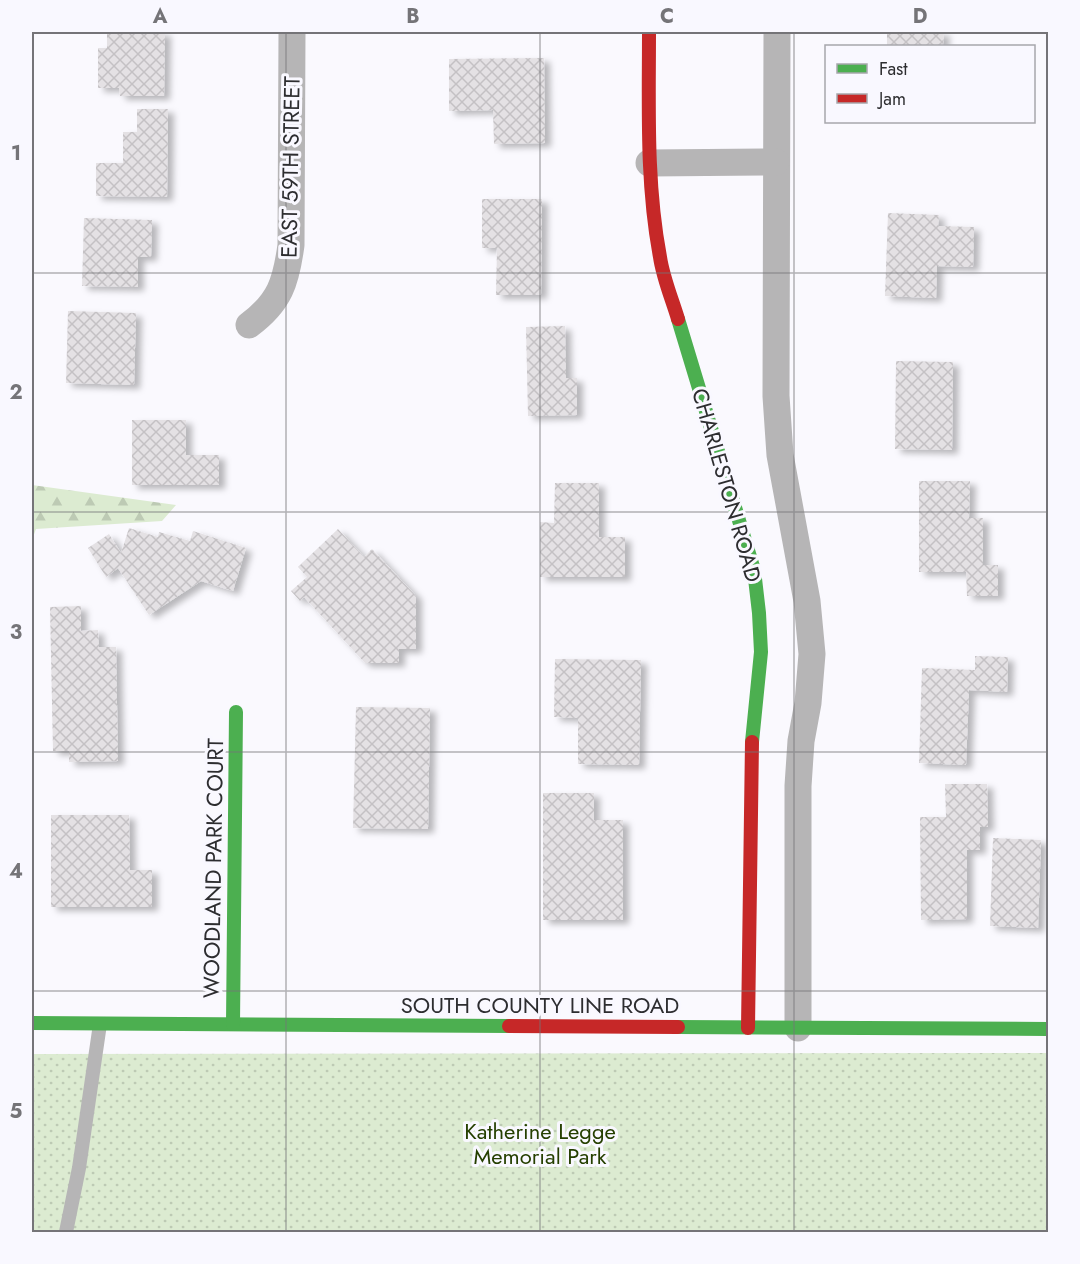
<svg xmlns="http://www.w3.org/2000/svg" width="1080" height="1264" viewBox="0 0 1080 1264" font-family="Jost,sans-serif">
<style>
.grass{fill:url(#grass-dots)}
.forest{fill:url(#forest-firs)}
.building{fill:url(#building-cross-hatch);filter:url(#shadow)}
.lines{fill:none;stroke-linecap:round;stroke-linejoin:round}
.lane{stroke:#b6b5b6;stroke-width:14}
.street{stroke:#b6b5b6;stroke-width:27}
.fast{stroke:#4caf50;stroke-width:14}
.jam{stroke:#c62828;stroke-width:14}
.grid{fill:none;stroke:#757478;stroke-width:1.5;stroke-opacity:0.55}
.labels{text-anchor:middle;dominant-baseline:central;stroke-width:6;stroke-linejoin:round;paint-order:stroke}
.street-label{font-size:22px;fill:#2d2d30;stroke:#f9f8ff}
.park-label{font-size:22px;fill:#253f00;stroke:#f9f8ff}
.neatline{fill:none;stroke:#757478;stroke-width:2}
.grid-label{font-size:20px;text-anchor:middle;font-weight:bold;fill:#757478}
</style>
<defs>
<pattern id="grass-dots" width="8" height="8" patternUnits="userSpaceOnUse" patternTransform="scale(1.5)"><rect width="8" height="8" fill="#dcebd1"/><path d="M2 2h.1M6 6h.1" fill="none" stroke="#bdcab4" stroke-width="1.8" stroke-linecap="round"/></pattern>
<pattern id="forest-firs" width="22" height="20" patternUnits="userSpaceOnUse" patternTransform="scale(1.5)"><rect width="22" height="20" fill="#dcebd1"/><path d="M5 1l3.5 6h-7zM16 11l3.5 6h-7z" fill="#bdcab4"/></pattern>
<pattern id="building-cross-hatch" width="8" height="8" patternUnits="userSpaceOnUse" patternTransform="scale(1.5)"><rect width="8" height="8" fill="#e4e1e4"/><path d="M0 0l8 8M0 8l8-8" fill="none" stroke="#c4c1c4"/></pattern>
<filter id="shadow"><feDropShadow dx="6" dy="4" stdDeviation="3" flood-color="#0004"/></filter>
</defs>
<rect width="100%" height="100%" fill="#faf9fe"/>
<path class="grass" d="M 1048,1053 L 1048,1232 L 32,1232 L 32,1054 Z"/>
<path class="forest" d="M 32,485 L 176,505 L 162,521 L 36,529 L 32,540 Z"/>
<g class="building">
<path d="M 107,32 L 165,32 L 164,96 L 120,96 L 119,88 L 98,88 L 98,48 L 107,48 Z"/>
<path d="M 887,32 L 944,32 L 943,46 L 887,46 Z"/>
<path d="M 544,58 L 545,143 L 494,144 L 493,110 L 449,111 L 449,59 Z"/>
<path d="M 137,109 L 168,109 L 167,197 L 96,196 L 96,163 L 123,163 L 123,132 L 137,132 Z"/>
<path d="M 482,199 L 542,199 L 541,295 L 496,295 L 497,248 L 482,248 Z"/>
<path d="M 888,213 L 939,215 L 938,226 L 974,227 L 973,267 L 937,266 L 936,298 L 885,296 Z"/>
<path d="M 84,218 L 152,220 L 151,257 L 138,257 L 138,287 L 82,286 Z"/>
<path d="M 68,311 L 136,313 L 134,385 L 66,383 Z"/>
<path d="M 565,326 L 566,378 L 577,378 L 577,415 L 528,416 L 526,327 Z"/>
<path d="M 896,361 L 953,362 L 952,450 L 895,449 Z"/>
<path d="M 132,420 L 186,420 L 186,455 L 219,455 L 219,485 L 132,485 Z"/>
<path d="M 919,481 L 970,481 L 969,518 L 983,518 L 983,565 L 998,565 L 998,596 L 967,596 L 966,572 L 919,572 Z"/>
<path d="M 555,483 L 599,483 L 599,537 L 625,537 L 625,577 L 540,577 L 540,522 L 554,523 Z"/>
<path d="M 129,528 L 158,537 L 159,532 L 190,541 L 193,531 L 246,548 L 233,591 L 201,581 L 149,615 L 118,568 L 106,577 L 88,548 L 109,534 L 121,553 Z"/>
<path d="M 338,529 L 364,557 L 372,549 L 416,596 L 416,649 L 399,649 L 399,663 L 365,663 L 304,597 L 300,601 L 291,591 L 307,577 L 298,567 Z"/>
<path d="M 81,606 L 81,631 L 98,630 L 99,647 L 116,647 L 118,761 L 69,762 L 69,751 L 53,751 L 50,607 Z"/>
<path d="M 975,656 L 1008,657 L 1007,692 L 969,690 L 966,765 L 919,763 L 922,668 L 975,670 Z"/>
<path d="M 555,659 L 641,660 L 639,765 L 578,764 L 578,718 L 554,717 Z"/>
<path d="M 356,707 L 430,708 L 428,829 L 353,828 Z"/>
<path d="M 945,784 L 987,784 L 988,827 L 980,827 L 980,850 L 967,850 L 967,919 L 921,920 L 920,817 L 946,817 Z"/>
<path d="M 543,793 L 594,793 L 594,820 L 623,820 L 623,920 L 543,920 Z"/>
<path d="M 51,815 L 129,815 L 130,870 L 152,870 L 152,907 L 51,907 Z"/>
<path d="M 993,838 L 1041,840 L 1038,928 L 990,926 Z"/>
</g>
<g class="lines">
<path class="lane" d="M 66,1232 L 79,1168 L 100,1024"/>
<g class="street">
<path d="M 777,32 L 776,396 L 780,455 L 807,601 L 812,654 L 808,703 L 801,741 L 798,786 L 798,1028"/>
<path d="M 649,163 L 776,162"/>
<path d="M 249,325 C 280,302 286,282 291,245 L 292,32"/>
</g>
<g class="fast">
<path d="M 678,319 L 754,570 L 759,613 L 761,652 L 752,742"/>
<path d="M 32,1023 L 509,1026"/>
<path d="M 233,1024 L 236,712"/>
<path d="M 678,1027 L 1048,1029"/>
</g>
<g class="jam">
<path d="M 649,32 C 649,107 646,183 660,257 C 663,278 672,299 678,319"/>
<path d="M 509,1026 L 678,1027"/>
<path d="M 748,1028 L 752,742"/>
</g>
</g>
<path class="grid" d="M 286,32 L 286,1232M 540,32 L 540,1232M 794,32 L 794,1232M 32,273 L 1048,273M 32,512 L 1048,512M 32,752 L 1048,752M 32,991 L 1048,991"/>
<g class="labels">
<g class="street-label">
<text transform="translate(290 167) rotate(-89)">EAST 59TH STREET</text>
<text transform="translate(727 485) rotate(74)">CHARLESTON ROAD</text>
<text transform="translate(213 868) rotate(-89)">WOODLAND PARK COURT</text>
<text x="540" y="1005">SOUTH COUNTY LINE ROAD</text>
</g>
<g class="park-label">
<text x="540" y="1131">Katherine Legge<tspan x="540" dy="25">Memorial Park</tspan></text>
</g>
</g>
<rect width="1080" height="1264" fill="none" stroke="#f9f8ff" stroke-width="66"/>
<rect x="825" y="45" width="210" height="78" fill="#f9f8ff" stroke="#a7a7ac" stroke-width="1.5"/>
<rect x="837" y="64" width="30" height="9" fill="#4caf50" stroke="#a7a7ac" stroke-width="1.5"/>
<text x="879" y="75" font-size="18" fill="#2d2d30">Fast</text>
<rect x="837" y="94" width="30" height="9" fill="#c62828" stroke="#a7a7ac" stroke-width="1.5"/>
<text x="879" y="105" font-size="18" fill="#2d2d30">Jam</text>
<rect x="33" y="33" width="1014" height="1198" class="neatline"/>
<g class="grid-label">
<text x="160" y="23">A</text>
<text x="413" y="23">B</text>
<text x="667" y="23">C</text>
<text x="920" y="23">D</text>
<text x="16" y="160">1</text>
<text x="16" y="399">2</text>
<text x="16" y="639">3</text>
<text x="16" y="878">4</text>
<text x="16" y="1118">5</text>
</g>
</svg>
